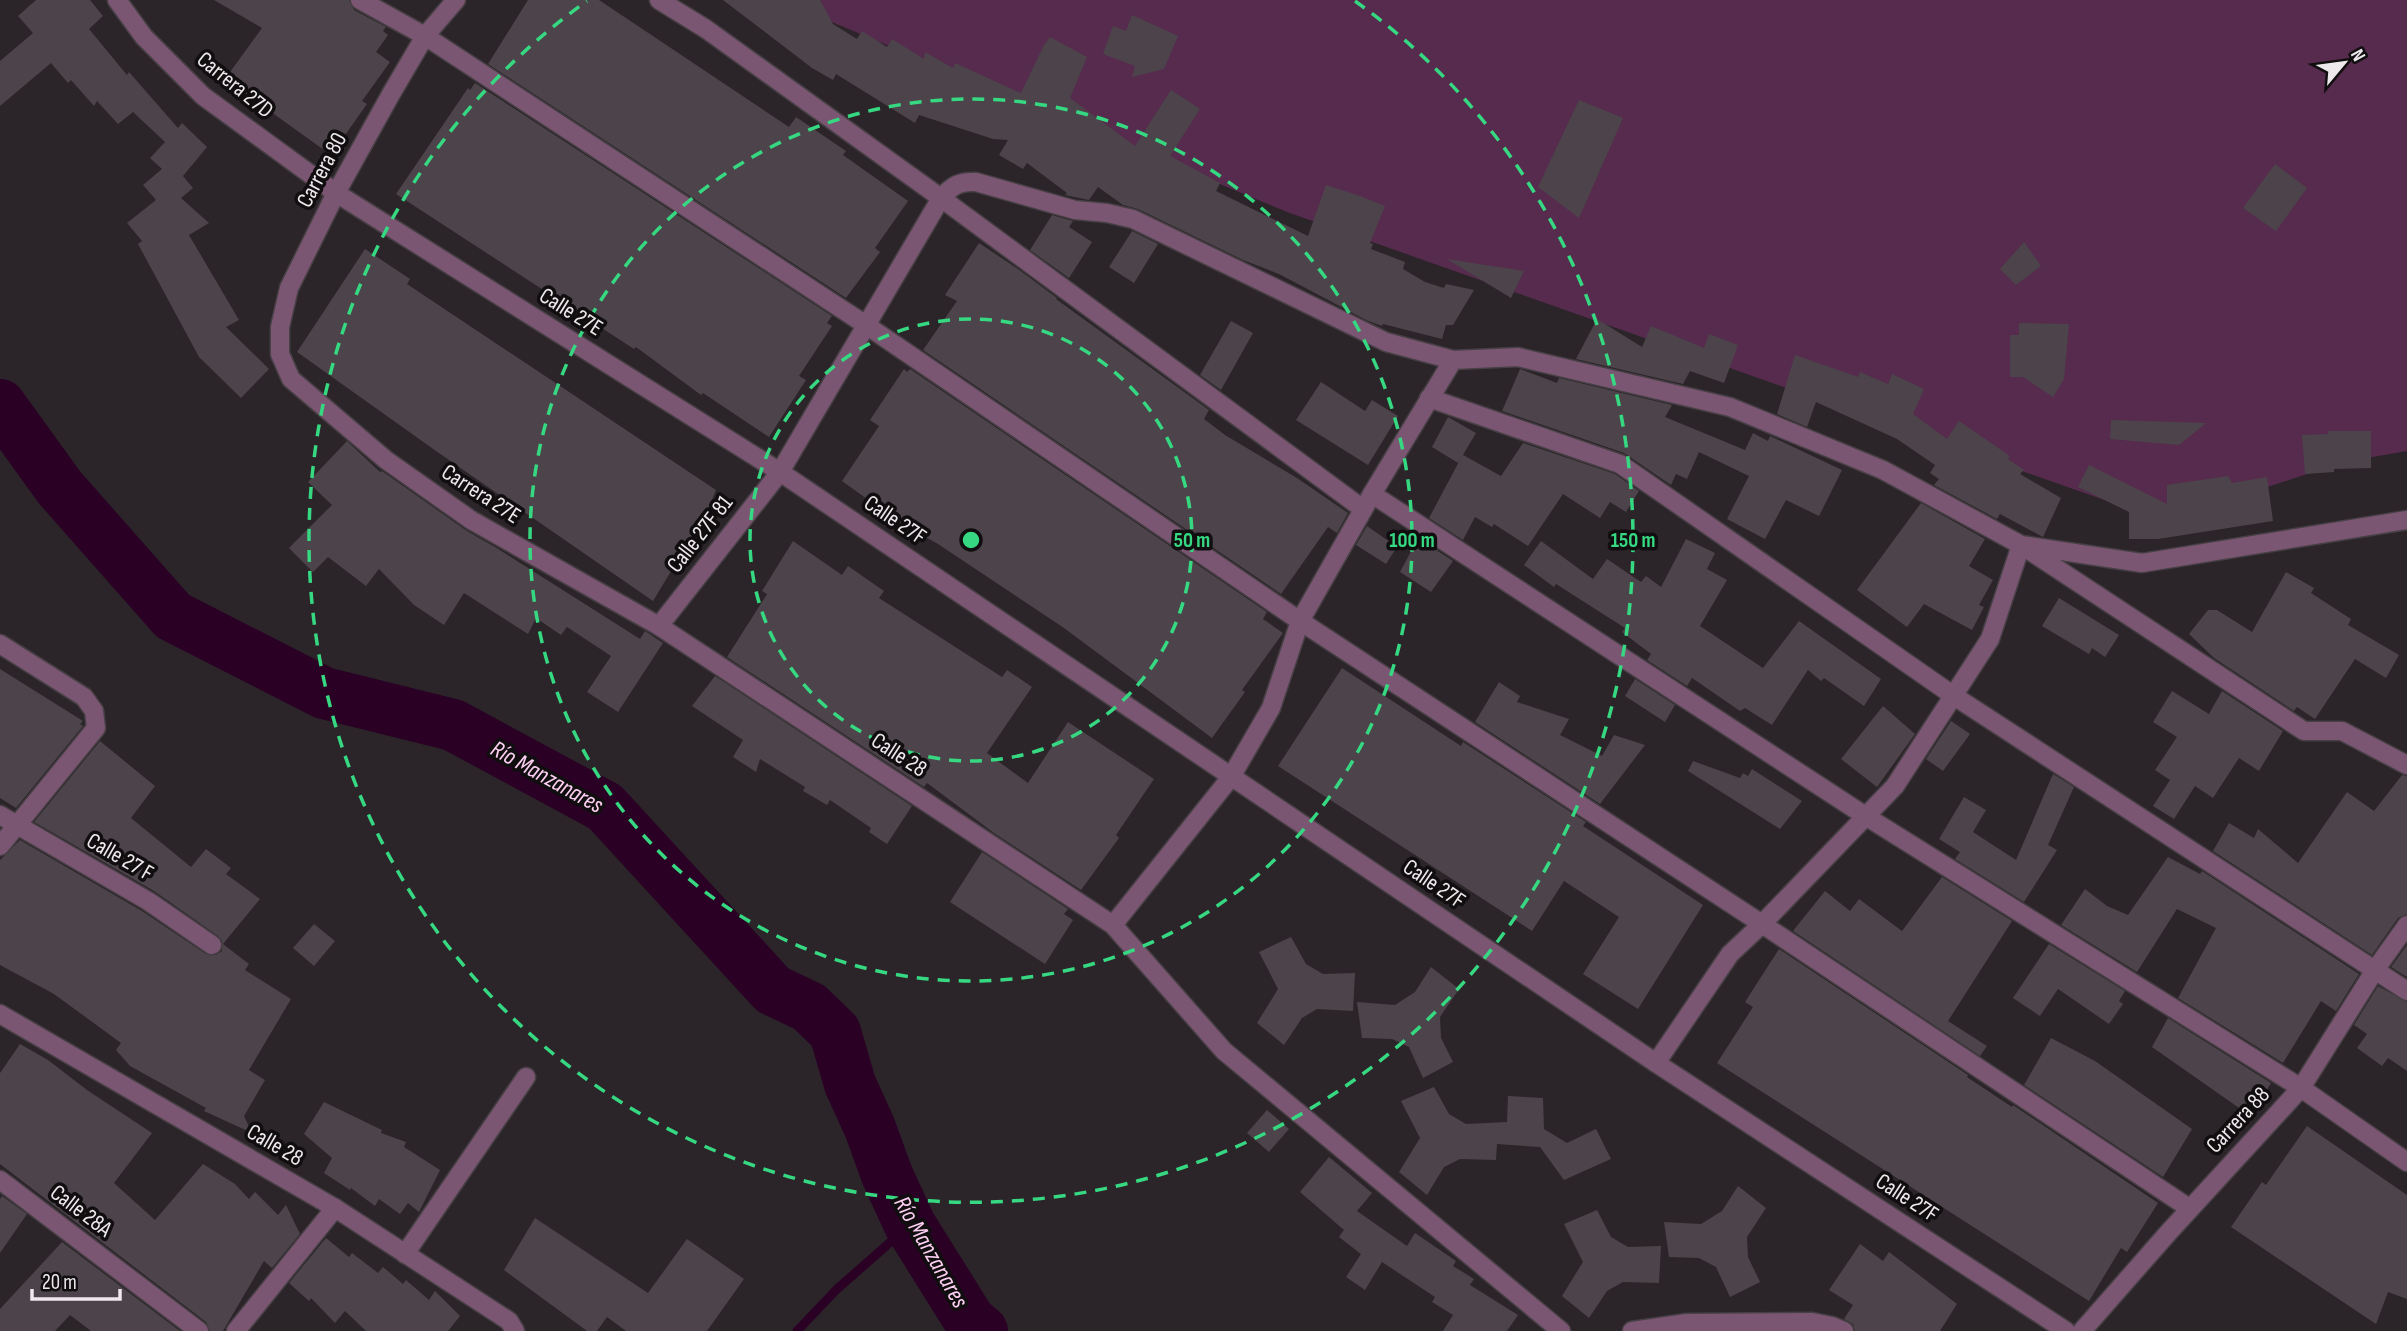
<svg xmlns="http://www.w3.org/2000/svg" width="2407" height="1331" viewBox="0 0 2407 1331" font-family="'Sofia Sans Condensed',sans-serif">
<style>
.green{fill:#562b4e}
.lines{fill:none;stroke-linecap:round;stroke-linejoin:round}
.stream{stroke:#2a0125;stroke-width:9}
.river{stroke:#2a0125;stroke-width:52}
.building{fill:#4c444a}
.minor-casing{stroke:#463f44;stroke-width:21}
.minor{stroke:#7b5673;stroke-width:18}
.ring{fill:none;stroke:#36d881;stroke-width:3.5;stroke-dasharray:12 9}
.labels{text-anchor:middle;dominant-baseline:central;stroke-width:7;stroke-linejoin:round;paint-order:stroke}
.street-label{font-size:23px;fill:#ede8ec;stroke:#110e10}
.water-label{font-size:24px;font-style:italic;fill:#fdcff2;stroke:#110e10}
.centre{fill:#36d881;stroke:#110e10;stroke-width:3.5}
.ring-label{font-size:21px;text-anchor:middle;font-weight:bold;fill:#36d881;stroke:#110e10;stroke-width:7;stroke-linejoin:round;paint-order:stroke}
</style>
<rect width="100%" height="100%" fill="#2b2429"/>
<path class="green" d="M 779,0 L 2407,0 L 2407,451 L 2344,462 L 2164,521 L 1287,212 Z"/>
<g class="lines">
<path class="stream" d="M 797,1331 L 837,1289 L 910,1225"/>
<path class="river" d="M 0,405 L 60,488 L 173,616 L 324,693 L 453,725 L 605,807 L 773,990 L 809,1007 L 835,1032 L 850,1084 L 870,1128 L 887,1175 L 910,1225 L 970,1321 L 982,1331"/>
</g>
<g class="building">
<path d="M 36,0 L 90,0 L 103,16 L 89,29 L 127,75 L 129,72 L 178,128 L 182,123 L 207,147 L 183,176 L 193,188 L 181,198 L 209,223 L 189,235 L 239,320 L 226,327 L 269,369 L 241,398 L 199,357 L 138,244 L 142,241 L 127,223 L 156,200 L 143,185 L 162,169 L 150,158 L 165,142 L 133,112 L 118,124 L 97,101 L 94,106 L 71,80 L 68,83 L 51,63 L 0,106 L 0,61 L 33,33 L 18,16 Z"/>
<path d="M 214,0 L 349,0 L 354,10 L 386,27 L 383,31 L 388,35 L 376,52 L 390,62 L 362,101 L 367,104 L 331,155 L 225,79 L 262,28 Z"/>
<path d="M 528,0 L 599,0 L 789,127 L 796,117 L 846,151 L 843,155 L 908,201 L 875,248 L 880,252 L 846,298 L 488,64 Z"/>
<path d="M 723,0 L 820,0 L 833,24 L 857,39 L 862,31 L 887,47 L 892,39 L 924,59 L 925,52 L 953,68 L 955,63 L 1021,93 L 1043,47 L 1050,37 L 1087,57 L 1070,98 L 1135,146 L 1171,90 L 1200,109 L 1170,156 L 1220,183 L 1216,191 L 1308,236 L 1326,185 L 1360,196 L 1385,206 L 1370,243 L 1373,244 L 1371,249 L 1405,262 L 1403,269 L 1425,282 L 1444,288 L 1446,284 L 1474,290 L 1453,325 L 1446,325 L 1442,339 L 1383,324 L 1382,326 L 1366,320 L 1279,274 L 1243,260 L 1138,209 L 1123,205 L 1098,187 L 1089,200 L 1065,195 L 1067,193 L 1027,163 L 1023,169 L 999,155 L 1008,140 L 993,139 L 919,115 L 915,123 L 836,74 L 833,80 L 812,68 Z"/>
<path d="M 1132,15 L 1178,36 L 1164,69 L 1132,77 L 1135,66 L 1103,54 L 1113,26 L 1126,31 Z"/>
<path d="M 475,83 L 832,316 L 827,323 L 832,326 L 799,376 L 806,380 L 769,437 L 703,393 L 701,395 L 636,347 L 634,349 L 396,194 L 468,88 L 470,90 Z"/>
<path d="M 1579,100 L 1623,118 L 1579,218 L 1538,187 Z"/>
<path d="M 2275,164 L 2307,188 L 2276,231 L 2243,208 Z"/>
<path d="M 1052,215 L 1073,221 L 1069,227 L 1092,242 L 1069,278 L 1030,250 Z"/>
<path d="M 1132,231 L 1158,244 L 1134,283 L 1109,267 Z"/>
<path d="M 2024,242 L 2041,266 L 2016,285 L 2000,269 Z"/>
<path d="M 979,243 L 1018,269 L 1057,298 L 1056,299 L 1209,410 L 1204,419 L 1225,435 L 1297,478 L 1348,513 L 1337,533 L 1328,527 L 1281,594 L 923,350 L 957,301 L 945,295 Z"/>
<path d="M 365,249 L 410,279 L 407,284 L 716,490 L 708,510 L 653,601 L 436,451 L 297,352 Z"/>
<path d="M 1447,259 L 1524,271 L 1511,298 Z"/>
<path d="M 1597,319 L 1642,347 L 1651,326 L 1704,348 L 1709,334 L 1738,345 L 1724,383 L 1690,371 L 1683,384 L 1576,359 Z"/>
<path d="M 1231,321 L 1253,333 L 1221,390 L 1200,375 Z"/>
<path d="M 2019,323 L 2069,324 L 2064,379 L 2053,397 L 2023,377 L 2010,377 L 2010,335 L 2019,335 Z"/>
<path d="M 1795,355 L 1858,377 L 1860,372 L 1888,384 L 1892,374 L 1924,389 L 1913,414 L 1947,439 L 1959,421 L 2010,456 L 2008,459 L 2024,470 L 2020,474 L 2061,498 L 2043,537 L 2000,514 L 1997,519 L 1934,485 L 1939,479 L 1930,473 L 1935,465 L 1897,439 L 1816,402 L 1807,427 L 1777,414 Z"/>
<path d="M 904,369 L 907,372 L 910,369 L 1267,612 L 1263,619 L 1283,633 L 1242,690 L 1245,692 L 1212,738 L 1064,628 L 938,544 L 899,522 L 842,481 L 879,426 L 870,420 Z"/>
<path d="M 1520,369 L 1557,383 L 1559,378 L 1672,405 L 1665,417 L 1745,450 L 1753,433 L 1768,441 L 1770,436 L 1842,470 L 1819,516 L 1786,500 L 1765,539 L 1727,519 L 1749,476 L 1699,452 L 1687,479 L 1676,474 L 1671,485 L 1624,453 L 1502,411 Z"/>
<path d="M 1321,382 L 1365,411 L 1372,400 L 1398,416 L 1368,465 L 1296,420 Z"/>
<path d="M 1448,417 L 1476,433 L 1463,455 L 1501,476 L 1523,443 L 1615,474 L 1639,491 L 1626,512 L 1610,502 L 1600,518 L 1563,494 L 1528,546 L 1494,524 L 1492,527 L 1475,517 L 1463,540 L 1429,518 L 1462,456 L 1458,463 L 1432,447 Z"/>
<path d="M 2111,420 L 2206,423 L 2179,445 L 2110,439 Z"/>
<path d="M 2328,431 L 2371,431 L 2371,468 L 2334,469 L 2334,472 L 2305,474 L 2302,435 L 2328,434 Z"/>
<path d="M 347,441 L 380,472 L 382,471 L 467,531 L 495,547 L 640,639 L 645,631 L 663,643 L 618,712 L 587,692 L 611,656 L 567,627 L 561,635 L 536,618 L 528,634 L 464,593 L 444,625 L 414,605 L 379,569 L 366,586 L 328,557 L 313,572 L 289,548 L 332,505 L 308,482 Z"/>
<path d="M 2089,465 L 2167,504 L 2167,485 L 2228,476 L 2232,483 L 2267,477 L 2273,521 L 2158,539 L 2129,539 L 2129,512 L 2078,487 Z"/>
<path d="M 1921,503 L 1985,539 L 1969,566 L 1993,580 L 1979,605 L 1984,607 L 1972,630 L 1924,604 L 1907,627 L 1857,590 Z"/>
<path d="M 1367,526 L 1397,547 L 1386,564 L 1356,545 Z"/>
<path d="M 1418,538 L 1453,561 L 1431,592 L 1400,572 Z"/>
<path d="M 1686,539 L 1715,553 L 1707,569 L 1727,580 L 1700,626 L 1763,668 L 1799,621 L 1881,679 L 1864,706 L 1824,678 L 1821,681 L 1808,670 L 1772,725 L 1745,708 L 1740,711 L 1692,678 L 1687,686 L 1647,660 L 1651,654 L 1622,632 L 1625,628 L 1556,584 L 1554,587 L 1524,565 L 1541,541 L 1593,579 L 1607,559 L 1641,582 L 1646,576 L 1661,587 Z"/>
<path d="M 793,541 L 842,575 L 848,566 L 884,591 L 879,598 L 1002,677 L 1007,670 L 1032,687 L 987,753 L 1028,783 L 1068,722 L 1154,779 L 1116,835 L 1119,838 L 1081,890 L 994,833 L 927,783 L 924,787 L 727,657 L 767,594 L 762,591 Z"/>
<path d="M 2286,572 L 2314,588 L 2311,593 L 2351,619 L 2348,625 L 2399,655 L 2386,678 L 2355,659 L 2315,719 L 2297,707 L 2294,711 L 2214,658 L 2189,634 L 2208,610 L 2217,610 L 2252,632 Z"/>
<path d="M 2059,598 L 2119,635 L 2105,657 L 2092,648 L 2089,654 L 2042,626 Z"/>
<path d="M 1342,668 L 1461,746 L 1463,742 L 1586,822 L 1583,826 L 1703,905 L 1638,1009 L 1583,974 L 1619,917 L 1564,881 L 1532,931 L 1278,766 Z"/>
<path d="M 0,669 L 83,721 L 80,724 L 83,726 L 16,808 L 0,798 Z"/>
<path d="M 715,676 L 912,806 L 887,844 L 869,832 L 871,828 L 830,800 L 827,805 L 803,791 L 805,787 L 760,759 L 756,772 L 733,757 L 743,740 L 692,706 Z"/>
<path d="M 1635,679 L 1675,705 L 1665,722 L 1625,696 Z"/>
<path d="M 1499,682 L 1520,696 L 1517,702 L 1569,719 L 1560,735 L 1602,756 L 1614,735 L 1645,745 L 1600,804 L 1475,722 Z"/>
<path d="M 2172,691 L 2209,714 L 2222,691 L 2283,731 L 2259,771 L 2239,758 L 2213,798 L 2195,786 L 2174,819 L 2153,806 L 2170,780 L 2155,770 L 2177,737 L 2153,722 Z"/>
<path d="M 1883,706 L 1915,734 L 1877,787 L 1841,759 Z"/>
<path d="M 1951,721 L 1970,734 L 1943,771 L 1926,759 Z"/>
<path d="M 100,741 L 155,786 L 131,818 L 191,867 L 206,849 L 231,868 L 226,874 L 260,899 L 223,944 L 249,964 L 245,970 L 291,999 L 249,1070 L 265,1080 L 244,1116 L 252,1133 L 204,1111 L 206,1108 L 130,1066 L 116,1050 L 121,1043 L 54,994 L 0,965 L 0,860 L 20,840 L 142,911 L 206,954 L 216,955 L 222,951 L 222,941 L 218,936 L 154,891 L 34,822 Z"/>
<path d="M 1693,761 L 1740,778 L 1743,773 L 1748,776 L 1752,769 L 1802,801 L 1780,829 L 1688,771 Z"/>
<path d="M 2053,774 L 2074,787 L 2048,845 L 2057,850 L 2024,902 L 1955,859 L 1960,852 L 1939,839 L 1964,797 L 1986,810 L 1973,832 L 2016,860 Z"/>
<path d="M 2402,775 L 2407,776 L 2407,914 L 2398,918 L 2372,955 L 2213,851 L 2229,823 L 2254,838 L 2258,829 L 2298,863 L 2347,792 L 2374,811 Z"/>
<path d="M 982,852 L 1068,909 L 1064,914 L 1073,920 L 1045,964 L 950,902 Z"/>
<path d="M 2168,857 L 2200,874 L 2202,871 L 2359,974 L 2336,1011 L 2321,1001 L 2283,1063 L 2178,998 L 2216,928 L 2177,909 L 2137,972 L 2061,925 L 2085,889 L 2107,906 L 2128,915 Z"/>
<path d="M 1942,877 L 2012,921 L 1948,1021 L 1987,1046 L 1980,1056 L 1793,931 L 1825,891 L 1850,911 L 1859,899 L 1902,931 Z"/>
<path d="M 314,924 L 335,941 L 314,966 L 293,948 Z"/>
<path d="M 1291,937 L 1306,964 L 1323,974 L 1355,973 L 1353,1011 L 1317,1009 L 1302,1018 L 1284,1045 L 1257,1023 L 1278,989 L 1259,952 Z"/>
<path d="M 2049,944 L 2125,991 L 2119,1001 L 2123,1004 L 2109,1024 L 2058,989 L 2040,1016 L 2013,998 Z"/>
<path d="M 2407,945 L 2407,977 L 2391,967 Z"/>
<path d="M 1779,949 L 1968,1075 L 1967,1077 L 2012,1107 L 2013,1105 L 2158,1203 L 2127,1252 L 2121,1248 L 2089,1301 L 1717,1063 L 1753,1007 L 1745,1002 Z"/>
<path d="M 1431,967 L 1459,989 L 1440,1017 L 1441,1038 L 1453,1062 L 1423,1078 L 1409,1047 L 1392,1039 L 1362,1038 L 1357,1002 L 1395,1005 L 1415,992 Z"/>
<path d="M 2378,986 L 2407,1002 L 2407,1071 L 2388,1058 L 2382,1066 L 2357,1048 L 2367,1034 L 2354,1025 Z"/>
<path d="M 2168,1018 L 2271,1083 L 2264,1095 L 2266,1096 L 2252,1117 L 2152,1047 Z"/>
<path d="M 2051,1038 L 2095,1061 L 2192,1129 L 2163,1177 L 2024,1085 Z"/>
<path d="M 20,1044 L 48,1060 L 87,1090 L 152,1133 L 114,1183 L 155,1220 L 203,1164 L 235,1184 L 249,1199 L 255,1192 L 278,1215 L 286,1205 L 300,1234 L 272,1268 L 264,1261 L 223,1331 L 210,1331 L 206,1322 L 0,1164 L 0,1073 Z"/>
<path d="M 1434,1087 L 1449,1114 L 1466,1124 L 1507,1122 L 1508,1096 L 1543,1098 L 1544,1129 L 1567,1143 L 1596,1129 L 1611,1159 L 1564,1180 L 1540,1147 L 1497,1144 L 1496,1160 L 1460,1159 L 1444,1167 L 1427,1195 L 1399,1172 L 1420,1138 L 1401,1101 Z"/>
<path d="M 324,1102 L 382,1130 L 381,1133 L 406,1142 L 404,1147 L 440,1170 L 419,1212 L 408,1203 L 400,1214 L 379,1199 L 375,1206 L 351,1188 L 350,1190 L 324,1173 L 332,1158 L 304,1134 Z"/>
<path d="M 1267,1110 L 1289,1129 L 1269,1152 L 1247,1133 Z"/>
<path d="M 2307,1126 L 2407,1195 L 2407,1299 L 2388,1292 L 2376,1324 L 2231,1227 L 2262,1182 L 2266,1185 Z"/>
<path d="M 1329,1157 L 1372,1193 L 1357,1211 L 1407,1246 L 1415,1233 L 1456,1261 L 1453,1266 L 1474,1279 L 1470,1285 L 1518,1315 L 1507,1331 L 1443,1331 L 1453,1315 L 1432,1302 L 1435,1297 L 1382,1262 L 1365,1290 L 1346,1277 L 1361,1254 L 1339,1237 L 1344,1230 L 1300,1192 Z"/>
<path d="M 1738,1186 L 1766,1208 L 1747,1237 L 1748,1257 L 1760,1282 L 1730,1297 L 1716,1267 L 1699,1258 L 1669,1257 L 1664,1222 L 1701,1224 L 1722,1211 Z"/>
<path d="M 2,1196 L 27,1214 L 0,1253 L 0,1199 Z"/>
<path d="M 1597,1210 L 1611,1237 L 1628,1247 L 1661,1246 L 1659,1283 L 1623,1282 L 1607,1291 L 1589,1318 L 1562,1296 L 1583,1262 L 1564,1224 Z"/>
<path d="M 535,1218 L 648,1293 L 687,1239 L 744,1279 L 707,1331 L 626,1331 L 607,1317 L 597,1331 L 587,1331 L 504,1270 Z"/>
<path d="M 326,1238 L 349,1257 L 352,1253 L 378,1273 L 383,1267 L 403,1284 L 406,1280 L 429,1300 L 435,1291 L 460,1316 L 448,1331 L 366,1331 L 345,1311 L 335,1323 L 311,1298 L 309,1301 L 289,1283 Z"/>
<path d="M 62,1242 L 180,1331 L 91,1331 L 70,1315 L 55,1331 L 0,1331 L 0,1309 Z"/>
<path d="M 1860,1244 L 1883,1261 L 1889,1252 L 1957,1304 L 1940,1331 L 1855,1331 L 1853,1324 L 1844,1319 L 1853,1305 L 1829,1290 Z"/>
</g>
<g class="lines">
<g class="minor-casing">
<g id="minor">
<path d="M 117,0 L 144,37 L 203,96 L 336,193 L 780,472 L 1656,1063 L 2066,1331"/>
<path d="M 360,0 L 425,36 L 866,325 L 1300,621 L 1762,924 L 2189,1208"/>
<path d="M 456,0 L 425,36 L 391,94 L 336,193 L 289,288 L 280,327 L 280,354 L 291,379 L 386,460 L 471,520 L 659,626 L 1113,925 L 1224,1051 L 1561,1331"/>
<path d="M 659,0 L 706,29 L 941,198 L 1363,509"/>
<path d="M 1429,398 L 1620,464 L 1954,696 L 2407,991"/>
<path d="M 1372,494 L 1867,817 L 2301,1088 L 2407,1162"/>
<path d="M 659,626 L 780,472 L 941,198 C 952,186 959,181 976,182 L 1075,210 L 1107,213 L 1133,219 L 1386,342 L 1453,360"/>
<path d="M 0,644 L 84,697 L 94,711 L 96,728 L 0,846"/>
<path d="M 0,815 L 148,901 L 212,945"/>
<path d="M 1113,925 L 1231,777 L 1271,708 L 1300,621 L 1372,494 L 1453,360 L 1518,357 L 1730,407 L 1883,470 L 2021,545 L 2142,563 L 2407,520"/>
<path d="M 0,1014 L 335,1208 L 509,1321 L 515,1331"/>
<path d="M 1656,1063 L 1730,954 L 1762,924 L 1895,786 L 1990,639 L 2021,545 L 2304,731 L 2342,731 L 2407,765"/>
<path d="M 0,1180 L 199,1331"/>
<path d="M 405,1254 L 526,1077"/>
<path d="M 236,1331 L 335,1208"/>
<path d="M 1632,1331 L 1687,1323 L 1812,1322 L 1832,1326 L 1844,1331"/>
<path d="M 2082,1331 L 2168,1233 L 2301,1088 L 2375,970 L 2407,925"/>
</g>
</g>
<use href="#minor" class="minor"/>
</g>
<g class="ring">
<circle cx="971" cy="540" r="221"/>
<circle cx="971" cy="540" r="441"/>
<path d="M1355 1A662 662 0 1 1 587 1"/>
</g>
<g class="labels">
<g class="street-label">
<text transform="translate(235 85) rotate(39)">Carrera 27D</text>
<text transform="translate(322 170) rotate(-62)">Carrera 80</text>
<text transform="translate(571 312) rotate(32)">Calle 27E</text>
<text transform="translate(481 494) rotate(33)">Carrera 27E</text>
<text transform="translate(895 520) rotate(34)">Calle 27F</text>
<text transform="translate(700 534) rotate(-52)">Calle 27F 81</text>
<text transform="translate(899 755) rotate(33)">Calle 28</text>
<text transform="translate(120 857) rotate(30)">Calle 27 F</text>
<text transform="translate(1434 884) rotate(34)">Calle 27F</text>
<text transform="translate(2238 1120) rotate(-47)">Carrera 88</text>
<text transform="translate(275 1145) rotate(30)">Calle 28</text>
<text transform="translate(1907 1198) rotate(33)">Calle 27F</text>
<text transform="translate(81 1211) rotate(37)">Calle 28A</text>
</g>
<g class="water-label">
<text transform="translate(547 777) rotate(29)">Río Manzanares</text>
<text transform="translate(931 1252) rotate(60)">Río Manzanares</text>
</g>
</g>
<circle cx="971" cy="540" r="10" class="centre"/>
<g class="ring-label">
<text x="1192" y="547">50 m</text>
<text x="1412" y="547">100 m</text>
<text x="1633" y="547">150 m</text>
</g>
<g transform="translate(2344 63) rotate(61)" stroke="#110e10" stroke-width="5" paint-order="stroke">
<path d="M0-5L12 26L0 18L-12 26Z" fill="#ede8ec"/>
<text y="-10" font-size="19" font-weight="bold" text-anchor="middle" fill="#ede8ec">N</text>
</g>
<path d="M32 1289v10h88v-10" fill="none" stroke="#ede8ec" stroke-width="3.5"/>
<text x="42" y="1289" font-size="21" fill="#ede8ec" stroke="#110e10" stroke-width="5" paint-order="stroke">20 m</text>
</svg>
